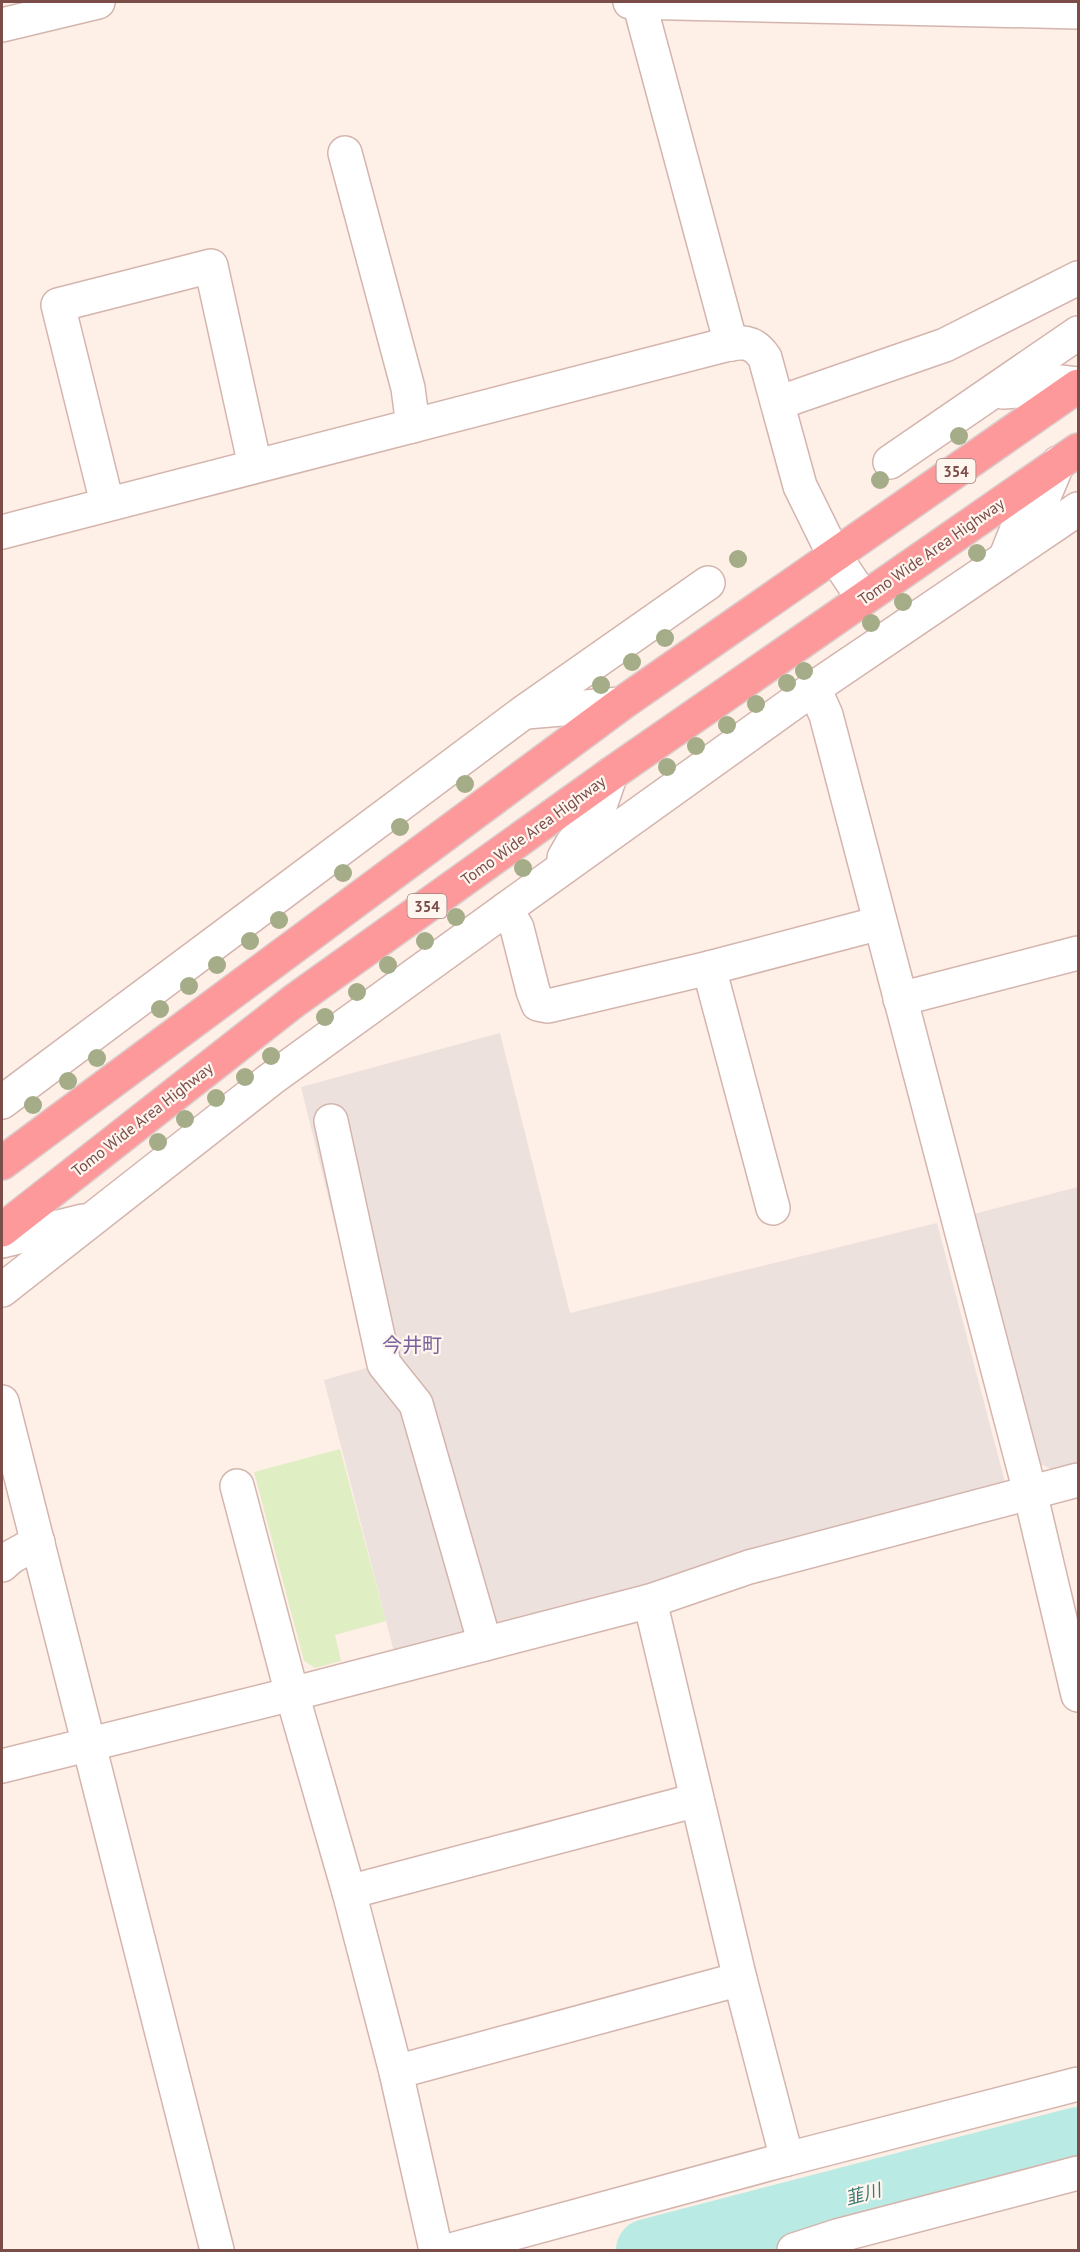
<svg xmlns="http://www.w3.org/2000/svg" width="1080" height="2252" viewBox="0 0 1080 2252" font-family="'PT Sans','Noto Sans JP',sans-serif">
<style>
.industrial{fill:#ede1de}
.green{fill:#e0eec4}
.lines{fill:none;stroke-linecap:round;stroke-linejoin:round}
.river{stroke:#b9eae4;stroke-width:62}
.minor-casing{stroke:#d4b5ae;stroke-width:36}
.highway-casing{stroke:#dacdcc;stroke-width:36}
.minor{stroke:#fff;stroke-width:33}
.highway{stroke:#fd999a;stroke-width:33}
.tree{fill:#a4ac88}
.labels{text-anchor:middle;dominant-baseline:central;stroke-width:4.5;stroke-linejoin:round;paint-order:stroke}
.shield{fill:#fff5ef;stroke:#a37f7a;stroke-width:1.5}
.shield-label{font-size:15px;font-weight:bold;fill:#7b4d48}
.street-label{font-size:16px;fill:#7b4d48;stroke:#fff5ef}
.water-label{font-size:18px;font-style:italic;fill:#387a73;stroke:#fff5ef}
.quarter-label{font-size:20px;fill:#7b649e;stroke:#fff5ef}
</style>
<rect width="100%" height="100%" fill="#feefe7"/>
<g class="industrial">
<path d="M 500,1033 L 570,1313 L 937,1223 L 1006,1486 L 394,1652 L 324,1380 L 370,1367 L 301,1087 Z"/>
<path d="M 1078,1187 L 1078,1463 L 1053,1470 L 1036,1462 L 974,1214 Z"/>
</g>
<path class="green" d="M 340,1449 L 386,1621 L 335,1635 L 341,1661 L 315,1668 L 304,1661 L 254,1472 Z"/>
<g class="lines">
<path class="river" d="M 647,2250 L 1078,2138"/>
<g class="minor-casing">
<g id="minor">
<path d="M 630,2 L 1078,12"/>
<path d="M 639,2 L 731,344"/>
<path d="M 2,25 L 98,2"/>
<path d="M 345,153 L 408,388 L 413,426"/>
<path d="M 1003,392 L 1018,391 L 1050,381 L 1078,384"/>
<path d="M 778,403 L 945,345 L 1078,278"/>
<path d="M 890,462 L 1078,333"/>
<path d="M 107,503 L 58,305 L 211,266 L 255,466"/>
<path d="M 2,532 L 721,346 C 742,341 753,340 765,358 L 800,486 L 834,555 L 863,598"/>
<path d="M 1007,554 L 1019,524 L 1043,499 L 1058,463"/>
<path d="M 814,688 L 826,715 L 1030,1492 L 1078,1695"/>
<path d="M 526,712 L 621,704"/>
<path d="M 564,858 L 572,844 L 599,809 L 611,774"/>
<path d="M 506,909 L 517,928 L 533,991 L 538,1004 L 548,1006 L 709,968 L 880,923"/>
<path d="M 709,968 L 773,1208"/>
<path d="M 900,999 L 1078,953"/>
<path d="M 2,1102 L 524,712 L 708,583"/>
<path d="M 331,1121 L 384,1364 L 416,1404 L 485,1644"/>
<path d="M 2,1241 L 83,1221"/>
<path d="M 2,1290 L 271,1079 L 506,909 L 814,688 L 1078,509"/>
<path d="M 2,1402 L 217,2250"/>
<path d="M 237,1486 L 292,1694 L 349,1892 L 396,2072 L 436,2250"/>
<path d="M 2,1565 L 11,1557 L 38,1542"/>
<path d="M 650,1601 L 740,1979 L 787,2159"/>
<path d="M 2,1766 L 292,1694 L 650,1601 L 749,1567 L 1078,1480"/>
<path d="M 349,1892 L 697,1800"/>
<path d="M 396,2072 L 740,1979"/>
<path d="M 451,2250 L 787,2159 L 1078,2084"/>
<path d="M 794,2250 L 837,2236 L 1078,2173"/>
</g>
</g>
<g class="highway-casing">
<g id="highway">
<path d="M 2,1163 L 621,704 L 1078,386"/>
<path d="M 2,1230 L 294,1001 L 611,774 L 1078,450"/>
</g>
</g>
<use href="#minor" class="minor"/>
<use href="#highway" class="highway"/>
</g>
<g class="tree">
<circle cx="959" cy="436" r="9"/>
<circle cx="880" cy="480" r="9"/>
<circle cx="977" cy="553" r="9"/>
<circle cx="738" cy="559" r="9"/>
<circle cx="903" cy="602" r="9"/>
<circle cx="871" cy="623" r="9"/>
<circle cx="665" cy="638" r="9"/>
<circle cx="632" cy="662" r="9"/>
<circle cx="804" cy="671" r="9"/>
<circle cx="787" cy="683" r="9"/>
<circle cx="601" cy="685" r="9"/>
<circle cx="756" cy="704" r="9"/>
<circle cx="727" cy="725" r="9"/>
<circle cx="696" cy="746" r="9"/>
<circle cx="667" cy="767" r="9"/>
<circle cx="465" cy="784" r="9"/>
<circle cx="400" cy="827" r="9"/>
<circle cx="523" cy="868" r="9"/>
<circle cx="343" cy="873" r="9"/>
<circle cx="456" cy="917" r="9"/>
<circle cx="279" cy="920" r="9"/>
<circle cx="250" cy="941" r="9"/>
<circle cx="425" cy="941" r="9"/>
<circle cx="217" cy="965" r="9"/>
<circle cx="388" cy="965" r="9"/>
<circle cx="189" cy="986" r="9"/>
<circle cx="357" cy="992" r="9"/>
<circle cx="160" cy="1009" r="9"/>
<circle cx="325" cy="1017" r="9"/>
<circle cx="271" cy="1056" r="9"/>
<circle cx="97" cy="1058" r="9"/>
<circle cx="245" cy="1077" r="9"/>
<circle cx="68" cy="1081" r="9"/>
<circle cx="216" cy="1098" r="9"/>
<circle cx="33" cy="1105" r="9"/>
<circle cx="185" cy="1119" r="9"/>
<circle cx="158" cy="1142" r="9"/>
</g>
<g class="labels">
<g class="shield">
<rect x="936.5" y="459" width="39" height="24" rx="4.5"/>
<rect x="407.5" y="894" width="39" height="24" rx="4.5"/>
</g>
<g class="shield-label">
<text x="956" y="471">354</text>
<text x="427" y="906">354</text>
</g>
<g class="street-label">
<text transform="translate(931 551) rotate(-35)">Tomo Wide Area Highway</text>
<text transform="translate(533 830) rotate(-36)">Tomo Wide Area Highway</text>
<text transform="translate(142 1119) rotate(-38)">Tomo Wide Area Highway</text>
</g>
<g class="water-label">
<text transform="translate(863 2194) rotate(-15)">韮川</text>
</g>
<g class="quarter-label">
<text x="412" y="1345">今井町</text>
</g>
</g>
<rect width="1080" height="2252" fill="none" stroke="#7b4d48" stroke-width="6"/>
</svg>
